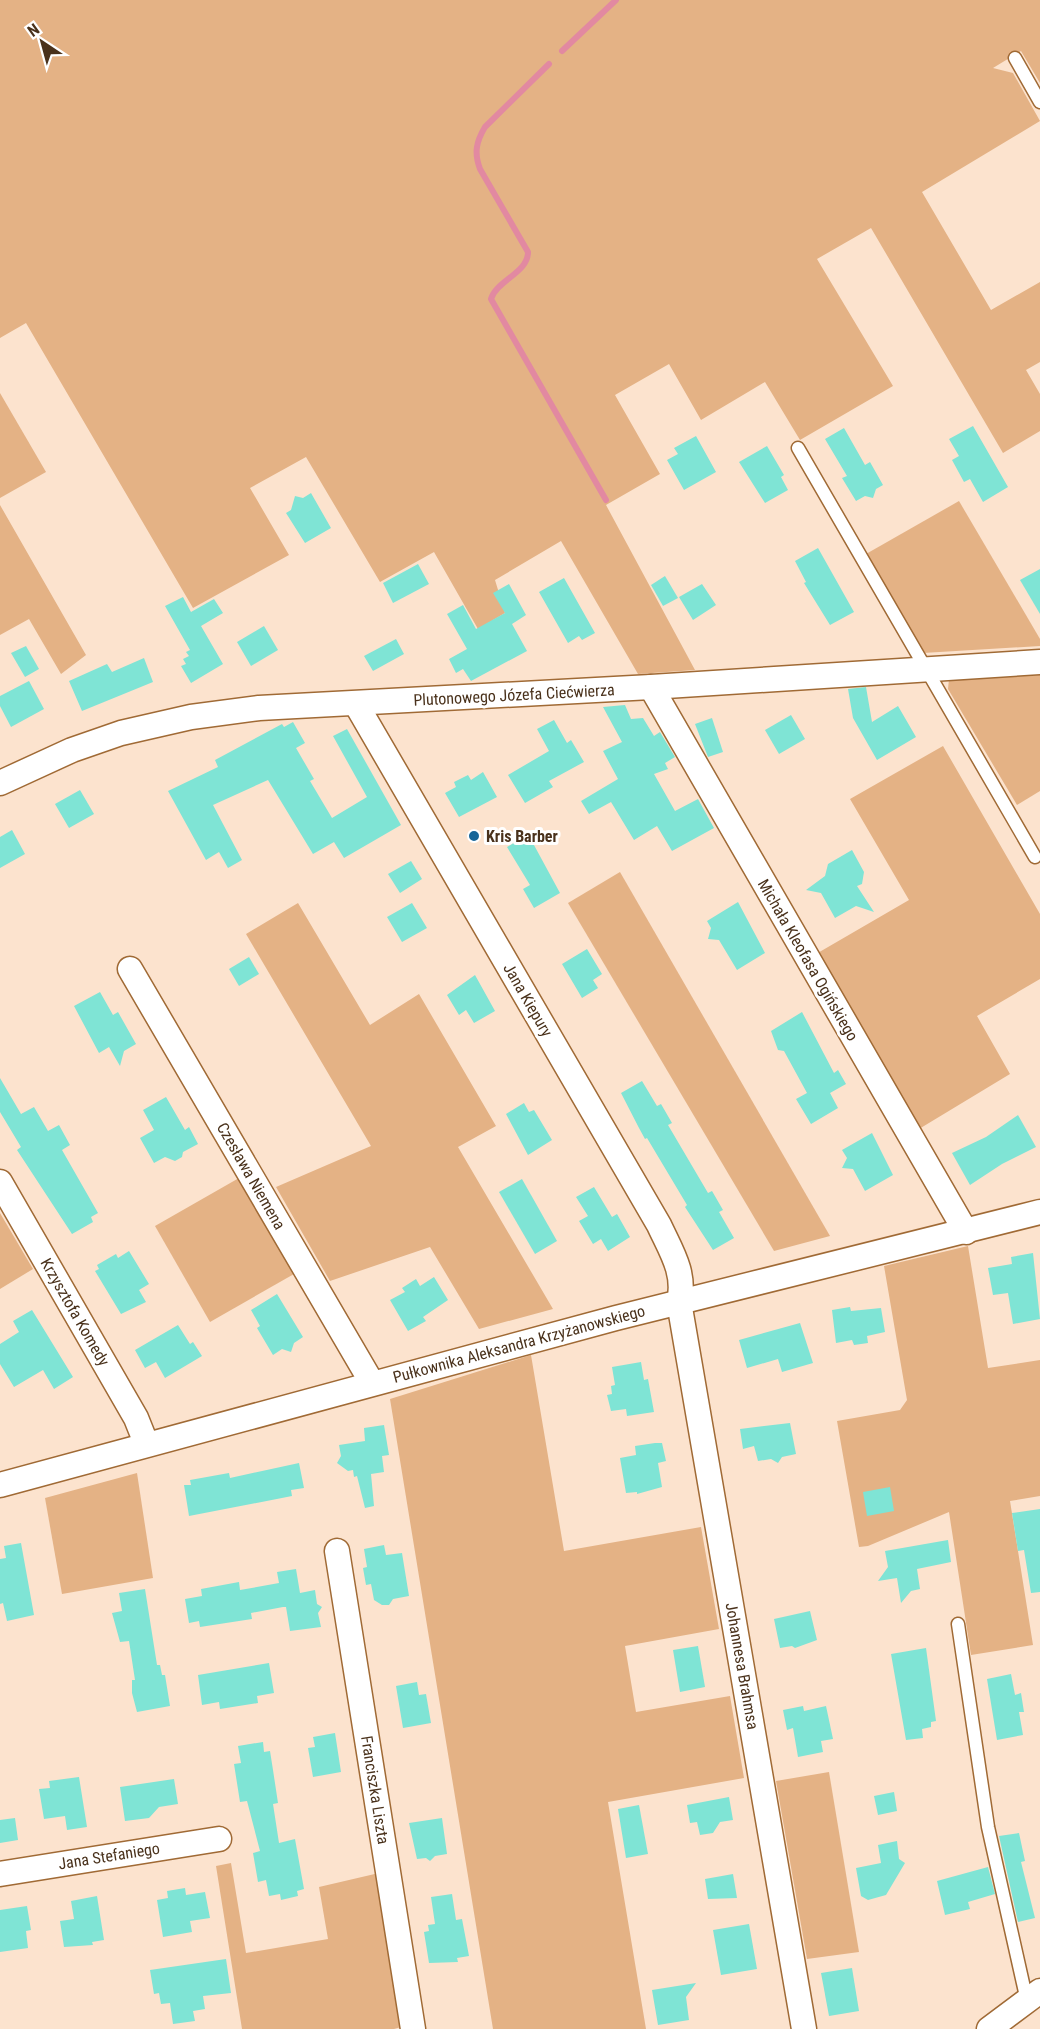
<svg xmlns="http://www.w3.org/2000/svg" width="1040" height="2029" viewBox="0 0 1040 2029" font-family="'Roboto Condensed',sans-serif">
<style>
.green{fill:#e4b285}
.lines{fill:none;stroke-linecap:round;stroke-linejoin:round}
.stream{stroke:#e289a1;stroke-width:6}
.building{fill:#7fe4d5}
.lane-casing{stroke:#a06a35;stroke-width:15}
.street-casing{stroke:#a06a35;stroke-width:27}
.lane{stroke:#fff;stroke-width:12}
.street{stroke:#fff;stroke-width:24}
.poi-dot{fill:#166598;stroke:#fff;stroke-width:2}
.labels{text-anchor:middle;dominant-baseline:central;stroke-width:6;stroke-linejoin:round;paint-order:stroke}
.street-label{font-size:16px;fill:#49311b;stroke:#fff}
.poi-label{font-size:16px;font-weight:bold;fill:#49311b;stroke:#fff;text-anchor:start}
</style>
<rect width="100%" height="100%" fill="#fce3ce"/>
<g class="green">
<path d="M 0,0 L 1040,0 L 1040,83 L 1021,51 L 993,68 L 1013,73 L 1040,121 L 922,192 L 991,310 L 1040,282 L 1040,362 L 1026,370 L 1040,394 L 1040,431 L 1003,453 L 871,228 L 817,259 L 893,386 L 800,440 L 765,382 L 701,420 L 669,364 L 615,395 L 660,474 L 606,505 L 695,670 L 638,674 L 561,541 L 495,580 L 505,613 L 478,629 L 434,552 L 380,582 L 306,457 L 250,488 L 289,555 L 193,608 L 26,323 L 0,338 Z"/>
<path d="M 0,393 L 46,472 L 0,498 Z"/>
<path d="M 959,501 L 1040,639 L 1040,646 L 923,653 L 866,554 Z"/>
<path d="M 0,505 L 86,655 L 61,674 L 29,619 L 0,635 Z"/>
<path d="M 1040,675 L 1040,791 L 1017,805 L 948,689 L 949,679 Z"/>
<path d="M 943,746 L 1040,914 L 1040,979 L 977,1016 L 1010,1074 L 919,1129 L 816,954 L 909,900 L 850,799 Z"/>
<path d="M 620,872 L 830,1236 L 774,1251 L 568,903 Z"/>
<path d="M 298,903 L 370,1025 L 419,994 L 496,1126 L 458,1147 L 553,1309 L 479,1329 L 430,1247 L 330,1281 L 276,1187 L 371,1146 L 246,934 Z"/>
<path d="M 239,1178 L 294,1274 L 210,1322 L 155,1226 Z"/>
<path d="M 0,1213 L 33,1269 L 0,1289 Z"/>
<path d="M 968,1246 L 988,1368 L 1040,1360 L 1040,1496 L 1010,1501 L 1033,1645 L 971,1655 L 949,1512 L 868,1546 L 859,1547 L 837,1421 L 900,1410 L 907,1400 L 884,1266 Z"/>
<path d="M 531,1355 L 564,1551 L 701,1527 L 719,1629 L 625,1646 L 636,1712 L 730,1696 L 744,1778 L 608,1802 L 646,2029 L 493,2029 L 390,1399 Z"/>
<path d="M 137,1473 L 153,1578 L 62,1594 L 45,1498 Z"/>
<path d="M 829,1772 L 859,1952 L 807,1959 L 776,1781 Z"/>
<path d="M 231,1863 L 246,1953 L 328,1939 L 319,1887 L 379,1873 L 405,2026 L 394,2029 L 242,2029 L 216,1866 Z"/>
</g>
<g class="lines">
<g class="stream">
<path d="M 562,51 L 616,0"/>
<path d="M 549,64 L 485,127 C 476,142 474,153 480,169 L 528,252 C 528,273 497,280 491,299 L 606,500"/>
</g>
</g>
<g class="building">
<path d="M 973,426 L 1008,487 L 983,502 L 970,479 L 964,482 L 952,460 L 959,456 L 949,439 Z"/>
<path d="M 844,428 L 865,465 L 870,462 L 883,485 L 876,489 L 873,498 L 865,496 L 856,501 L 842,478 L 847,476 L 825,439 Z"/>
<path d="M 696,436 L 716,472 L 684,490 L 667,460 L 678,454 L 674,448 Z"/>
<path d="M 767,446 L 784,475 L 781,477 L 788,490 L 765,503 L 739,462 Z"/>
<path d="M 311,493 L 331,528 L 305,543 L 286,513 L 291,510 L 295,496 L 303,498 Z"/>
<path d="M 818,548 L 854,612 L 830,625 L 804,583 L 806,582 L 795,561 Z"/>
<path d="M 418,564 L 429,584 L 393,603 L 383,583 Z"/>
<path d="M 1040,569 L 1040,614 L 1020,580 Z"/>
<path d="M 665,576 L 678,598 L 663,606 L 651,585 Z"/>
<path d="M 564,578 L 595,633 L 582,640 L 579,636 L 568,643 L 539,592 Z"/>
<path d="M 509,584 L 526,615 L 512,624 L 527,651 L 471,681 L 463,669 L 456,673 L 449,659 L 467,649 L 447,614 L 463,605 L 476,629 L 505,613 L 493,593 Z"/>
<path d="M 702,584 L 716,605 L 693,620 L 679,597 Z"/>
<path d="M 183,597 L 191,612 L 214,599 L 223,613 L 201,626 L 223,664 L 191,683 L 181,666 L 186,664 L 183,659 L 189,656 L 186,652 L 190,650 L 165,606 Z"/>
<path d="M 264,626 L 278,650 L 251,666 L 237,642 Z"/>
<path d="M 396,639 L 404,654 L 373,671 L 364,656 Z"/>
<path d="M 26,646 L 39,669 L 25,677 L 11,653 Z"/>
<path d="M 144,658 L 153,682 L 82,711 L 69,681 L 107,664 L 112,672 Z"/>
<path d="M 29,681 L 44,709 L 11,727 L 0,706 L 0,696 Z"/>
<path d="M 866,687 L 872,722 L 898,706 L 916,737 L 877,760 L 853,718 L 848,689 Z"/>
<path d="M 625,705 L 631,719 L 643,718 L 654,736 L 660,732 L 675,757 L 665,763 L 668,769 L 654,774 L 675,811 L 698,799 L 714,828 L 672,851 L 657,826 L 634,840 L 611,802 L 589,814 L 581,801 L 618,779 L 603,751 L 622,742 L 603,707 Z"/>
<path d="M 791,715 L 805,739 L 779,754 L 765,730 Z"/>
<path d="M 712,718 L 723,752 L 708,757 L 695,724 Z"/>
<path d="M 554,720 L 567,743 L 571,740 L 584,762 L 549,781 L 553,787 L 525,803 L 508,775 L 549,751 L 537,729 Z"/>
<path d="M 293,722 L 305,743 L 296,748 L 314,779 L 310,781 L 332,818 L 367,797 L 333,736 L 347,729 L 401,825 L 344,858 L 334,842 L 313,854 L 268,780 L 213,805 L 242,860 L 228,868 L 219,852 L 206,860 L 168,791 L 218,767 L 215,760 L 282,724 L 284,727 Z"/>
<path d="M 483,772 L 497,797 L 459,817 L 445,793 L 456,787 L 454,782 L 468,775 L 471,780 Z"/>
<path d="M 80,790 L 94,814 L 69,828 L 55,804 Z"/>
<path d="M 12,830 L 25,854 L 0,868 L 0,837 Z"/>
<path d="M 528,834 L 560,893 L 534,908 L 523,889 L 530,885 L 507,847 Z"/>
<path d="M 852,850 L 864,872 L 862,884 L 857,886 L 874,912 L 856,906 L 835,918 L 821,893 L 806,890 L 825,876 L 828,864 Z"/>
<path d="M 411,861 L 422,879 L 400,893 L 388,874 Z"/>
<path d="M 738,902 L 765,953 L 737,970 L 719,940 L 708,939 L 711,928 L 707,921 Z"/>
<path d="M 412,903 L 427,928 L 402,942 L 387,917 Z"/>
<path d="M 587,949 L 602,974 L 593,980 L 598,988 L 582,998 L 562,964 Z"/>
<path d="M 249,957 L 259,974 L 239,986 L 229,969 Z"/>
<path d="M 475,975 L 495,1011 L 474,1023 L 466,1010 L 459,1015 L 447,995 Z"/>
<path d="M 100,992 L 113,1015 L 118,1012 L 136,1044 L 124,1051 L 120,1066 L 109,1047 L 99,1053 L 74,1006 Z"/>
<path d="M 802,1012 L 834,1073 L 838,1070 L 846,1084 L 830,1093 L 838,1108 L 811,1124 L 796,1099 L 807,1093 L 784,1051 L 778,1050 L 771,1031 Z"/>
<path d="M 0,1078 L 21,1114 L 34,1107 L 48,1131 L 59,1125 L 70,1145 L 62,1150 L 98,1213 L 91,1217 L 93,1222 L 72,1234 L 17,1150 L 21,1147 L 0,1112 Z"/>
<path d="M 642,1081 L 657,1106 L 661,1104 L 672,1123 L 668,1125 L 708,1193 L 712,1191 L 723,1210 L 719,1212 L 734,1238 L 713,1250 L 685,1207 L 687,1205 L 647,1138 L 645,1139 L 639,1128 L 621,1093 Z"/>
<path d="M 166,1097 L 185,1130 L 189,1127 L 198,1144 L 183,1152 L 182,1157 L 175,1161 L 165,1157 L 154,1163 L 140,1138 L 154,1130 L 143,1110 Z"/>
<path d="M 524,1103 L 529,1112 L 534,1110 L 552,1140 L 528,1155 L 506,1114 Z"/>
<path d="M 1018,1115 L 1036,1147 L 1002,1164 L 970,1185 L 952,1153 L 986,1137 Z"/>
<path d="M 872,1133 L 893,1175 L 865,1191 L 853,1169 L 842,1168 L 847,1158 L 842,1150 Z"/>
<path d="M 522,1179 L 557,1241 L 535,1254 L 499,1192 Z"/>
<path d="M 594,1187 L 612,1217 L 617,1214 L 630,1237 L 608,1251 L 601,1239 L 593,1244 L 579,1221 L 588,1216 L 576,1197 Z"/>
<path d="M 129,1251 L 149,1284 L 139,1290 L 146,1302 L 121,1314 L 95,1271 L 99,1269 L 97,1265 L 116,1254 L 118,1258 Z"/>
<path d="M 1033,1253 L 1040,1319 L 1013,1324 L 1008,1293 L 993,1295 L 988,1268 L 1012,1264 L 1011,1257 Z"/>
<path d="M 434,1277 L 448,1300 L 423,1317 L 426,1321 L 408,1331 L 390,1300 L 405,1292 L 402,1288 L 416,1279 L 420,1286 Z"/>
<path d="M 277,1294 L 303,1337 L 294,1343 L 291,1352 L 282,1349 L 273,1355 L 257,1328 L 260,1326 L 251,1310 Z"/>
<path d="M 850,1307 L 851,1311 L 881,1308 L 885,1332 L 867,1336 L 868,1343 L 854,1345 L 852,1340 L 836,1343 L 832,1310 Z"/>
<path d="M 32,1310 L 73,1377 L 54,1389 L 43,1370 L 14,1387 L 0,1364 L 0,1344 L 19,1332 L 13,1321 Z"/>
<path d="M 800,1323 L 813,1363 L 782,1372 L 778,1359 L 747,1368 L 739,1340 Z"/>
<path d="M 178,1325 L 190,1344 L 193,1342 L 202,1356 L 165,1378 L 156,1362 L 145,1368 L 135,1350 Z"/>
<path d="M 641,1362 L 644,1380 L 648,1379 L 654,1412 L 627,1416 L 626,1409 L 611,1411 L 607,1395 L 612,1394 L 611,1386 L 615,1385 L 612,1367 Z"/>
<path d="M 790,1423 L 796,1454 L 782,1457 L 778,1463 L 771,1459 L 758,1461 L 754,1446 L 743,1449 L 740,1429 Z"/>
<path d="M 384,1425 L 389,1455 L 382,1456 L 384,1472 L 371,1474 L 374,1506 L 365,1508 L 357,1476 L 354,1477 L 353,1470 L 348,1471 L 337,1463 L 341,1456 L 339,1445 L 365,1441 L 364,1428 Z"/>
<path d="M 655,1443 L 662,1443 L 666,1461 L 658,1463 L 662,1487 L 637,1494 L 637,1492 L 626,1493 L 620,1458 L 636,1455 L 635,1446 Z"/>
<path d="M 299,1463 L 304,1488 L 291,1490 L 292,1496 L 189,1516 L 184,1485 L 191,1485 L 190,1480 L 229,1473 L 230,1478 Z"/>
<path d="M 890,1487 L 894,1511 L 867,1516 L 863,1492 Z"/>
<path d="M 1040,1509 L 1040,1592 L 1031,1593 L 1024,1550 L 1018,1551 L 1012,1513 Z"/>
<path d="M 948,1540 L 951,1562 L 917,1569 L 920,1589 L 911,1591 L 901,1603 L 897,1578 L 878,1581 L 888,1567 L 885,1551 Z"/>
<path d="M 21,1543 L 34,1615 L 7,1621 L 3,1603 L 0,1604 L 0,1559 L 6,1558 L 4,1546 Z"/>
<path d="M 384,1545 L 386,1555 L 402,1553 L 409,1596 L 393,1599 L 389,1605 L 382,1605 L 374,1600 L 371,1584 L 366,1585 L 363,1568 L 367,1567 L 364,1549 Z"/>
<path d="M 296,1569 L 300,1593 L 315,1590 L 317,1604 L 322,1607 L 318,1613 L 321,1627 L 290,1631 L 286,1607 L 283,1607 L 251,1613 L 252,1619 L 200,1627 L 199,1621 L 189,1623 L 185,1599 L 202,1596 L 201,1589 L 239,1582 L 240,1590 L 279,1583 L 277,1572 Z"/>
<path d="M 145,1589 L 157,1665 L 160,1665 L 162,1675 L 165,1675 L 170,1706 L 137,1712 L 132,1693 L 132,1680 L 135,1680 L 129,1641 L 120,1642 L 112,1613 L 122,1611 L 119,1593 Z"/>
<path d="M 810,1611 L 817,1640 L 795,1648 L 792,1646 L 780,1648 L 774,1619 Z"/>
<path d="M 698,1646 L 705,1687 L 680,1692 L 673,1650 Z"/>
<path d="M 926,1648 L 936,1721 L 931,1722 L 931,1727 L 922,1729 L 923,1738 L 906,1740 L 891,1654 Z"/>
<path d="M 269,1663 L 274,1693 L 257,1696 L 258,1703 L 220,1709 L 219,1702 L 202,1705 L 198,1675 Z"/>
<path d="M 1011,1674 L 1015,1695 L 1021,1693 L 1024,1712 L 1019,1712 L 1023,1735 L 997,1740 L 987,1679 Z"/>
<path d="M 417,1682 L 419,1695 L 426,1694 L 431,1723 L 403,1728 L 396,1686 Z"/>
<path d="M 803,1706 L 804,1711 L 826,1706 L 833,1739 L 821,1741 L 823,1752 L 798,1757 L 793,1728 L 787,1730 L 783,1710 Z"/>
<path d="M 335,1733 L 341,1772 L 313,1777 L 308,1748 L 315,1747 L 313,1737 Z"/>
<path d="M 263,1742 L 264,1752 L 270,1751 L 273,1770 L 278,1803 L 273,1804 L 279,1843 L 295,1839 L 304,1889 L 297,1891 L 298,1896 L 281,1900 L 280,1894 L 269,1896 L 266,1880 L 258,1882 L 253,1853 L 260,1851 L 247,1801 L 240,1802 L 234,1764 L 241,1763 L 238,1746 Z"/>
<path d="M 79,1777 L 87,1827 L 67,1830 L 65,1816 L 44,1819 L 39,1789 L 50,1788 L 49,1781 Z"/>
<path d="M 174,1779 L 178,1804 L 159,1807 L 149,1818 L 125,1821 L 120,1787 Z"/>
<path d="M 894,1792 L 897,1811 L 878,1815 L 874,1796 Z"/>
<path d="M 729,1797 L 733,1820 L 720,1822 L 713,1833 L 700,1835 L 697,1822 L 690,1823 L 687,1805 Z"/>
<path d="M 639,1805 L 648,1854 L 626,1858 L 618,1809 Z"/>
<path d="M 15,1818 L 18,1840 L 0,1843 L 0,1820 Z"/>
<path d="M 442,1818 L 447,1854 L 435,1856 L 430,1861 L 426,1858 L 417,1859 L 409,1823 Z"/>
<path d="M 1019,1833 L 1025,1861 L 1021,1862 L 1035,1918 L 1018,1922 L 999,1836 Z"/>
<path d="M 897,1841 L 899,1859 L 905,1863 L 886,1895 L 868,1900 L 861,1896 L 856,1868 L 881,1863 L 878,1845 Z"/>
<path d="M 988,1867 L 995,1894 L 968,1902 L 970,1909 L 945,1915 L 937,1881 Z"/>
<path d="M 733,1874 L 737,1898 L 708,1899 L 705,1879 Z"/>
<path d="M 185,1888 L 186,1895 L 205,1892 L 210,1918 L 190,1921 L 192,1932 L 163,1937 L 157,1900 L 168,1898 L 167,1891 Z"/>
<path d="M 452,1894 L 456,1920 L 462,1919 L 469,1956 L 457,1958 L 458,1962 L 429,1963 L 424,1932 L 429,1931 L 428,1925 L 435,1924 L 431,1897 Z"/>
<path d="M 97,1896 L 104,1940 L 92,1942 L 93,1945 L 64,1947 L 60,1921 L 74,1919 L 71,1901 Z"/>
<path d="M 27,1906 L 31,1930 L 26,1931 L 28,1948 L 0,1952 L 0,1910 Z"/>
<path d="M 749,1924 L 757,1969 L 721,1975 L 713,1930 Z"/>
<path d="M 226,1959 L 231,1993 L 203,1996 L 205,2009 L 193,2011 L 195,2021 L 173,2024 L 170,2003 L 161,2004 L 159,1993 L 154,1994 L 150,1970 Z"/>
<path d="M 852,1968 L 859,2011 L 829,2016 L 821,1973 Z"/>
<path d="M 696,1983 L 686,1997 L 689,2020 L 658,2025 L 652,1990 Z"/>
</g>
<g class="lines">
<g class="lane-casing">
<g id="lane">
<path d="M 1015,58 L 1040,102"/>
<path d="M 798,448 L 1035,857"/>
<path d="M 958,1624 L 988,1827 L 1027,2001"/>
</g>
</g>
<g class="street-casing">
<g id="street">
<path d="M 651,687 L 966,1232"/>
<path d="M 356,704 L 659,1225 C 671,1251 686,1273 679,1302 L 804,2029"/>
<path d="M 0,783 L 72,750 L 121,733 L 191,717 L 259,708 L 651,687 L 1040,662"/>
<path d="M 130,969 L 372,1383"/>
<path d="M 0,1182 L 136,1418 L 146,1443"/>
<path d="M 0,1485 L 616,1318 L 1040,1212"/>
<path d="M 337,1551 L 413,2029"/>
<path d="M 0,1874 L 219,1839"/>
<path d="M 989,2029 L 1040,1991"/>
</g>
</g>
<use href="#lane" class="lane"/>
<use href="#street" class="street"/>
</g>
<circle class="poi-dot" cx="474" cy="836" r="6"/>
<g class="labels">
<g class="street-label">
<text transform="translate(514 695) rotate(-3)">Plutonowego Józefa Ciećwierza</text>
<text transform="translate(808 960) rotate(60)">Michała Kleofasa Ogińskiego</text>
<text transform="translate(528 1000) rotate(60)">Jana Kiepury</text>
<text transform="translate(251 1176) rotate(60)">Czesława Niemena</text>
<text transform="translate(75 1312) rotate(60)">Krzysztofa Komedy</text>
<text transform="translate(519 1344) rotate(-15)">Pułkownika Aleksandra Krzyżanowskiego</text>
<text transform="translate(742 1666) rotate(80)">Johannesa Brahmsa</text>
<text transform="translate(375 1790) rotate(81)">Franciszka Liszta</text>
<text transform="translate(109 1856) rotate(-9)">Jana Stefaniego</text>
</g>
<g class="poi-label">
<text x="486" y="836">Kris Barber</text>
</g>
</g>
<g transform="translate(42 42) rotate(324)" stroke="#ffffff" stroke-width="4.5" paint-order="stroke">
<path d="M0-4.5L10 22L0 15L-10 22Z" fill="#49311b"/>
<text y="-9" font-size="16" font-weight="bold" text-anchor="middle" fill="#49311b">N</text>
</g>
</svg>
